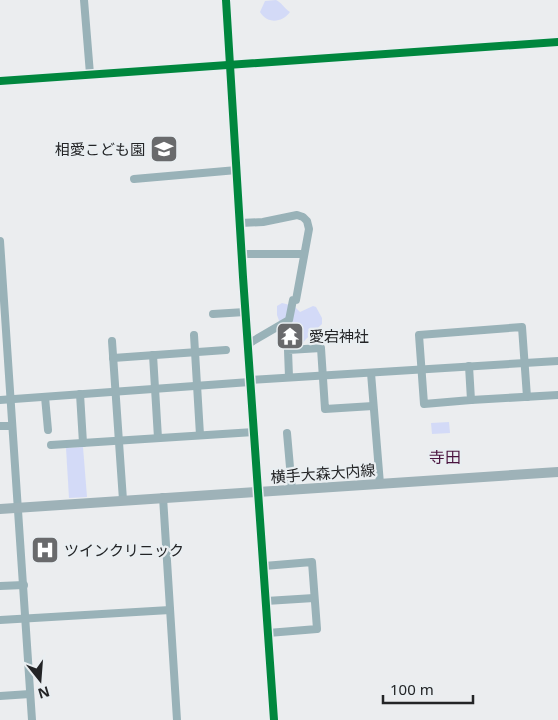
<svg xmlns="http://www.w3.org/2000/svg" width="558" height="720" viewBox="0 0 558 720" font-family="'Noto Sans','Noto Sans JP',sans-serif">
<style>
.green{fill:#d3daf7}
.lines{fill:none;stroke-linecap:round;stroke-linejoin:round}
.minor{stroke:#99b2b8;stroke-width:8}
.major{stroke:#9eb2b8;stroke-width:10}
.cycleway-casing{stroke:#e9eef1;stroke-width:11}
.cycleway{stroke:#00873e;stroke-width:8}
.labels{text-anchor:middle;dominant-baseline:central;stroke-width:4.5;stroke-linejoin:round;paint-order:stroke}
.poi-label{font-size:15px;fill:#232426;stroke:#e9eef1;text-anchor:start}
.street-label{font-size:15px;fill:#232426;stroke:#e9eef1}
.neighbourhood-label{font-size:16px;fill:#4a133e;stroke:#e9eef1}
</style>
<rect width="100%" height="100%" fill="#ebedef"/>
<g class="green">
<path d="M 276,0 C 281,2 284,8 290,12 C 282,23 267,24 260,12 L 265,1 Z"/>
<path d="M 282,303 L 294,306 L 300,312 L 313,306 L 316,307 L 322,318 L 322,324 L 306,339 L 299,348 L 285,347 L 281,343 L 279,336 L 282,329 L 277,315 L 277,306 Z"/>
<path d="M 449,422 L 450,433 L 432,434 L 431,423 Z"/>
<path d="M 83,447 L 87,497 L 69,498 L 66,448 Z"/>
</g>
<g class="lines">
<g class="minor">
<path d="M 84,0 L 90,74"/>
<path d="M 226,0 L 243,277 L 274,720"/>
<path d="M 0,81 L 558,42"/>
<path d="M 134,179 L 237,170"/>
<path d="M 240,223 L 263,222 L 297,215 L 303,217 L 307,221 L 309,229 L 296,300 L 293,300 L 289,320 L 248,344"/>
<path d="M 0,241 L 32,720"/>
<path d="M 242,254 L 304,254"/>
<path d="M 213,314 L 245,312"/>
<path d="M 194,335 L 200,435"/>
<path d="M 112,341 L 123,500"/>
<path d="M 153,355 L 158,438"/>
<path d="M 113,358 L 226,350"/>
<path d="M 469,366 L 471,400 L 424,404 L 419,335 L 522,327 L 527,397"/>
<path d="M 371,373 L 380,484"/>
<path d="M 289,377 L 288,350 L 321,348 L 325,409 L 373,406"/>
<path d="M 250,380 L 558,361"/>
<path d="M 80,394 L 83,443"/>
<path d="M 45,397 L 48,430"/>
<path d="M 0,400 L 250,382"/>
<path d="M 471,400 L 558,395"/>
<path d="M 0,426 L 12,426"/>
<path d="M 287,433 L 292,490"/>
<path d="M 51,445 L 254,432"/>
<path d="M 163,497 L 177,720"/>
<path d="M 264,566 L 312,562 L 317,629 L 268,633"/>
<path d="M 0,586 L 24,585"/>
<path d="M 266,601 L 314,598"/>
<path d="M 0,620 L 170,610"/>
<path d="M 0,696 L 30,694"/>
</g>
<path class="major" d="M 0,509 L 558,472"/>
<g class="cycleway-casing">
<g id="cycleway">
<path d="M 226,0 L 243,277 L 274,720"/>
<path d="M 0,81 L 558,42"/>
</g>
</g>
<use href="#cycleway" class="cycleway"/>
</g>
<defs>
<g id="school-square" transform="scale(1.4375)"><rect x="-9" y="-9" width="18" height="18" rx="4" fill="#696a6c" stroke="#e9eef1"/><path d="M0-5L7-2L0 1L-7-2ZM-4 1L0 2.5L4 1V4Q0 6-4 4Z" fill="#fff"/></g>
<g id="temple-square" transform="scale(1.4375)"><rect x="-9" y="-9" width="18" height="18" rx="4" fill="#696a6c" stroke="#e9eef1"/><path d="M0-6L5-2H3V0L6.5 2.5H4V6H1.5V3h-3V6H-4V2.5H-6.5L-3 0V-2H-5Z" fill="#fff"/></g>
<g id="hospital-square" transform="scale(1.4375)"><rect x="-9" y="-9" width="18" height="18" rx="4" fill="#696a6c" stroke="#e9eef1"/><path d="M-5-5h3v3.5h4V-5h3V5h-3V1.5h-4V5h-3Z" fill="#fff"/></g>
</defs>
<g fill-rule="evenodd">
<use href="#school-square" x="164" y="149"/>
<use href="#temple-square" x="290" y="336"/>
<use href="#hospital-square" x="45" y="550"/>
</g>
<g class="labels">
<g class="poi-label">
<text x="145" y="149" text-anchor="end">相愛こども園</text>
<text x="309" y="336">愛宕神社</text>
<text x="64" y="550">ツインクリニック</text>
</g>
<g class="street-label">
<text transform="translate(323 473) rotate(-4)">横手大森大内線</text>
</g>
<g class="neighbourhood-label">
<text x="445" y="457">寺田</text>
</g>
</g>
<g transform="translate(40 680) rotate(163)" stroke="#e9eef1" stroke-width="4" paint-order="stroke">
<path d="M0-4L9 19L0 12L-9 19Z" fill="#232426"/>
<text y="-8" font-size="14" font-weight="bold" text-anchor="middle" fill="#232426">N</text>
</g>
<path d="M383 695v8h90v-8" fill="none" stroke="#232426" stroke-width="2.5"/>
<text x="390" y="695" font-size="15" fill="#232426" stroke="#e9eef1" stroke-width="4" paint-order="stroke">100 m</text>
</svg>
